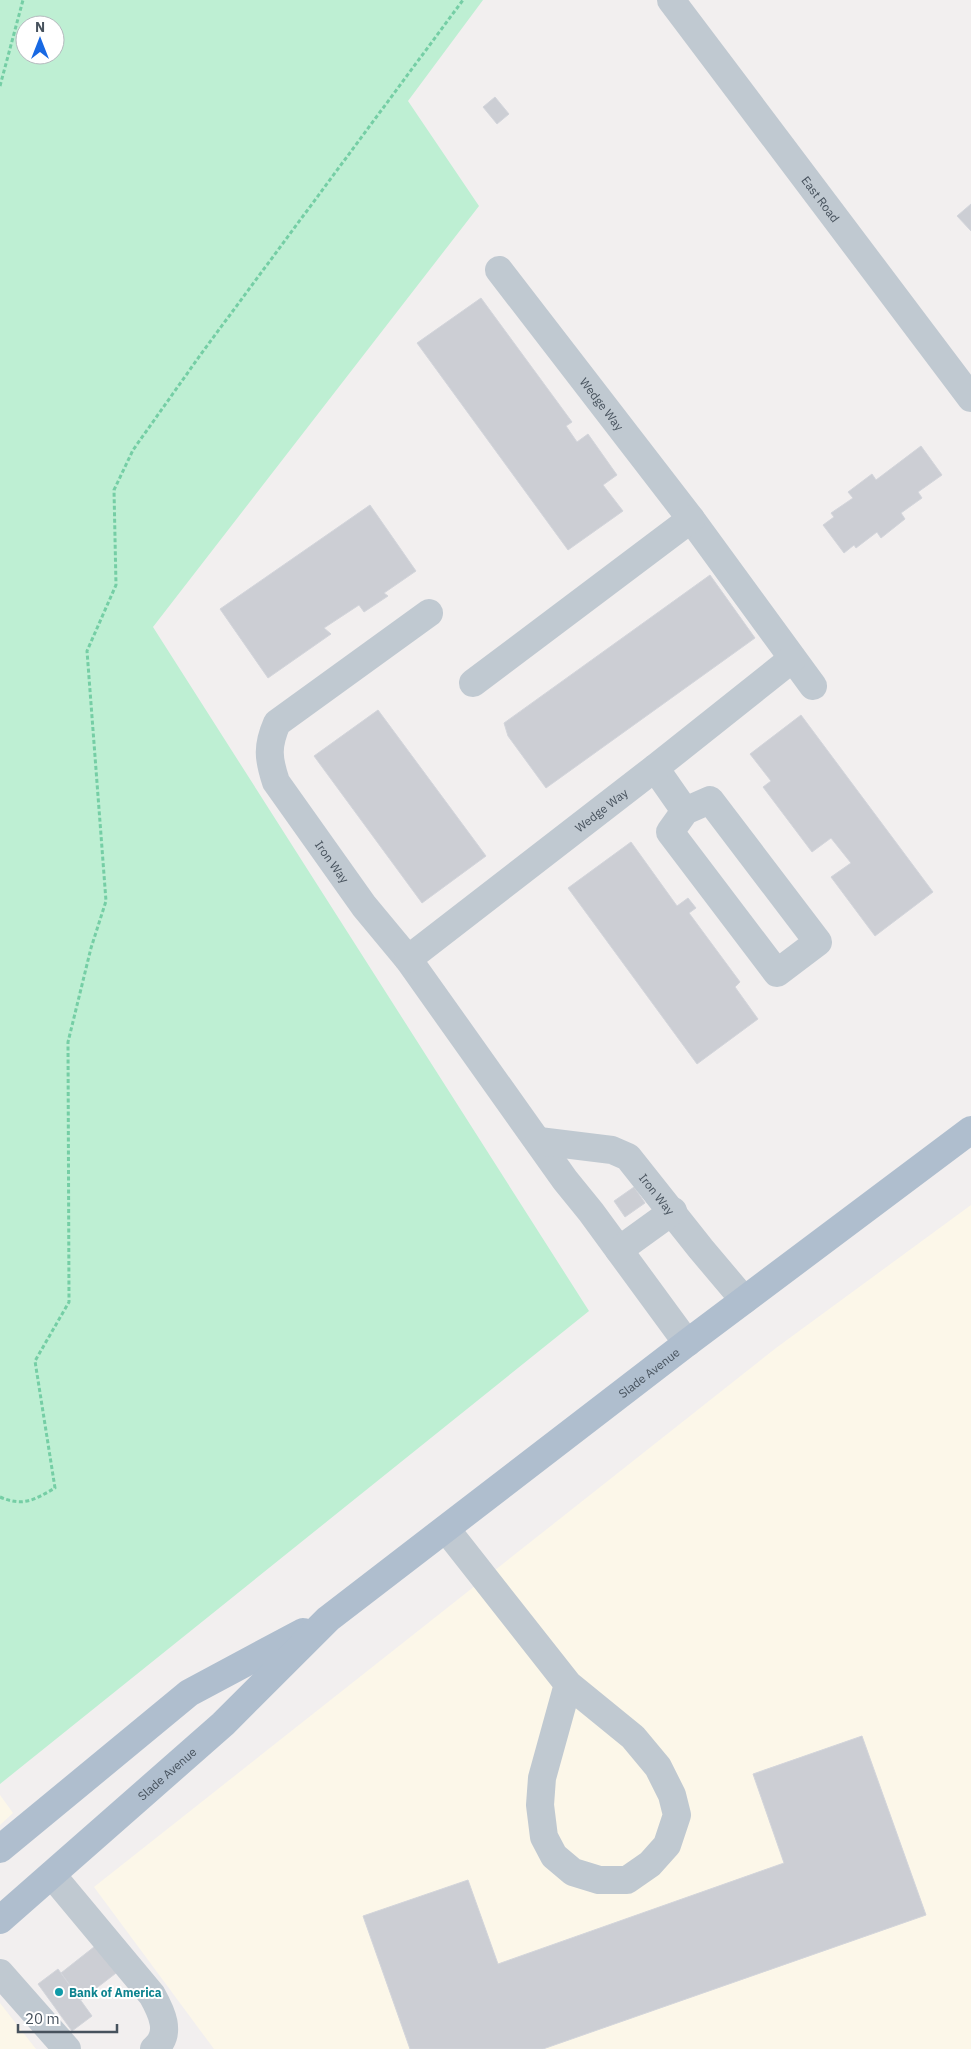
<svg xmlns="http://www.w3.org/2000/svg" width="971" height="2049" viewBox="0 0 971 2049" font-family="'IBM Plex Sans',sans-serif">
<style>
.commercial{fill:#fcf7e9}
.green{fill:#beefd3;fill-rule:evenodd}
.building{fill:#ccced4;stroke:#d3d5db}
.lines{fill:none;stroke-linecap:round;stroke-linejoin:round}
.path{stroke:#75cea5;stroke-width:3;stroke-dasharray:4 2.5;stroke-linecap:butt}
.minor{stroke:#c0c9d1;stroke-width:28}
.major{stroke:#afbece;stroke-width:28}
.culture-dot{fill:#0f9aa8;stroke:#fff;stroke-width:2}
.labels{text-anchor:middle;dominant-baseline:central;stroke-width:4;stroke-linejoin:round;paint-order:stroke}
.street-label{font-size:12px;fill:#47525d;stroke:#fff}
.culture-label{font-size:12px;font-weight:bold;fill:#0d838f;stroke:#fff;text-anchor:start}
</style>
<rect width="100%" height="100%" fill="#f2efef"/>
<g class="commercial">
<path d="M 971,1205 L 971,2049 L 214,2049 L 94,1887 L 776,1348 Z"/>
<path d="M 0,1795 L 13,1813 L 0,1825 Z"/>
<path d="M 0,2003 L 36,2049 L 0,2049 Z"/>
</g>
<path class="green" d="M 0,0 L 483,0 L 408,101 L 479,206 L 153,627 L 589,1311 L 0,1784 ZM 25,25 L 55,25 L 55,55 L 25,55 Z"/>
<g class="building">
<path d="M 495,97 L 509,114 L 497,124 L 483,107 Z"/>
<path d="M 971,204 L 971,231 L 957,216 Z"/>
<path d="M 481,298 L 572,422 L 566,426 L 577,442 L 588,434 L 617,475 L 603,485 L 623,511 L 568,550 L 417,343 Z"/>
<path d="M 921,446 L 942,475 L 918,492 L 922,498 L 901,513 L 905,519 L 881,538 L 877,532 L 856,548 L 854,545 L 844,553 L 823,525 L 834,517 L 831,513 L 853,498 L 848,492 L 872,474 L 876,480 Z"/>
<path d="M 370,505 L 416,571 L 384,593 L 388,596 L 364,612 L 359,605 L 324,628 L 331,634 L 268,678 L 220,609 Z"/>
<path d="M 710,575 L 755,638 L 546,788 L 508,736 L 504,723 Z"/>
<path d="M 378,710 L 486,856 L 422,903 L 314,756 Z"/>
<path d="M 801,715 L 933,892 L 875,936 L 831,877 L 851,863 L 831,838 L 812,852 L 763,787 L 771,781 L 750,754 Z"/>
<path d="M 631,842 L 677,906 L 688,898 L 696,908 L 689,913 L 740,982 L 735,987 L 758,1019 L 697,1064 L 568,888 Z"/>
<path d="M 634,1187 L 645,1203 L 625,1217 L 614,1201 Z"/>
<path d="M 862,1736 L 926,1915 L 543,2049 L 410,2049 L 363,1916 L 468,1880 L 498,1964 L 784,1863 L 753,1774 Z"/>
<path d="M 99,1943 L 120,1970 L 81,2000 L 61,1973 Z"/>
<path d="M 58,1969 L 92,2016 L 72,2031 L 38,1984 Z"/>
</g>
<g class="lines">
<g class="path">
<path d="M 0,86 L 23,0"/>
<path d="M 0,1497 C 23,1507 34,1500 55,1488 L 35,1361 L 69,1302 L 68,1042 L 91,948 L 106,901 L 87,651 L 116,585 L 114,490 L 133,450 L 201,354 L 463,0"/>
</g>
<g class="minor">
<path id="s1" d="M 671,0 L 971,398"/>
<path id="s2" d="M 499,270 L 691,519 L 813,686"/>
<path id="s3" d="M 429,613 L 277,723 C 267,746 268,758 276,782 L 364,906 L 408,959 L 565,1180 L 591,1212 L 687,1343"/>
<path d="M 473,683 L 691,519"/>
<path d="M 655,768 L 685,811 L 670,832 L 777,973 L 818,942 L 710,800 L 685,811"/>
<path id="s4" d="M 408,959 L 655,768 L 792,659"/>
<path id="s5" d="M 539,1141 L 612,1150 L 628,1157 L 701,1249 L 744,1300"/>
<path d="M 619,1250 L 673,1211"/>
<path d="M 446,1529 L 568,1684 L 633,1737 L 658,1767 L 672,1795 L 677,1815 L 667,1845 L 650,1864 L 627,1880 L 599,1880 L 573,1872 L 554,1856 L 544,1837 L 540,1805 L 542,1778 L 568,1684"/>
<path d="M 52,1875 L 152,1995 C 161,2011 173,2034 154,2049"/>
<path d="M 0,1973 L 67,2049"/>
</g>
<g class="major">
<path d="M 0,1849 L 189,1693 L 303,1632"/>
<path id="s6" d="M 0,1920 L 223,1724 L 328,1619 L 687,1343 L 971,1130"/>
</g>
</g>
<circle class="culture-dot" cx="59" cy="1992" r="5"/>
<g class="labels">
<g class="street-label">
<text stroke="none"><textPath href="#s1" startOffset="249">East Road</textPath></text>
<text stroke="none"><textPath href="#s2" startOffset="169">Wedge Way</textPath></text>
<text stroke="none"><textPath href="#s4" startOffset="244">Wedge Way</textPath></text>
<text stroke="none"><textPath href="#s3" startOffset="346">Iron Way</textPath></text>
<text stroke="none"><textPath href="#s5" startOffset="138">Iron Way</textPath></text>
<text stroke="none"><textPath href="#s6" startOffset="850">Slade Avenue</textPath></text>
<text stroke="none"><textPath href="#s6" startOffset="222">Slade Avenue</textPath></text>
</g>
<g class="culture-label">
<text x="69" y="1992">Bank of America</text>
</g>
</g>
<g transform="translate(40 40)"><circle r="24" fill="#ffffff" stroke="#b5babe"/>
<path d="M0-4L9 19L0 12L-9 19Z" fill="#1869e3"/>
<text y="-8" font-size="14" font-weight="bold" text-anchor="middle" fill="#47525d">N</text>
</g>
<path d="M18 2024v8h99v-8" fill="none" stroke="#47525d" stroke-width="2.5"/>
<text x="25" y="2024" font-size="15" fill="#47525d" stroke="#ffffff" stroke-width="4" paint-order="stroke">20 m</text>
</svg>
